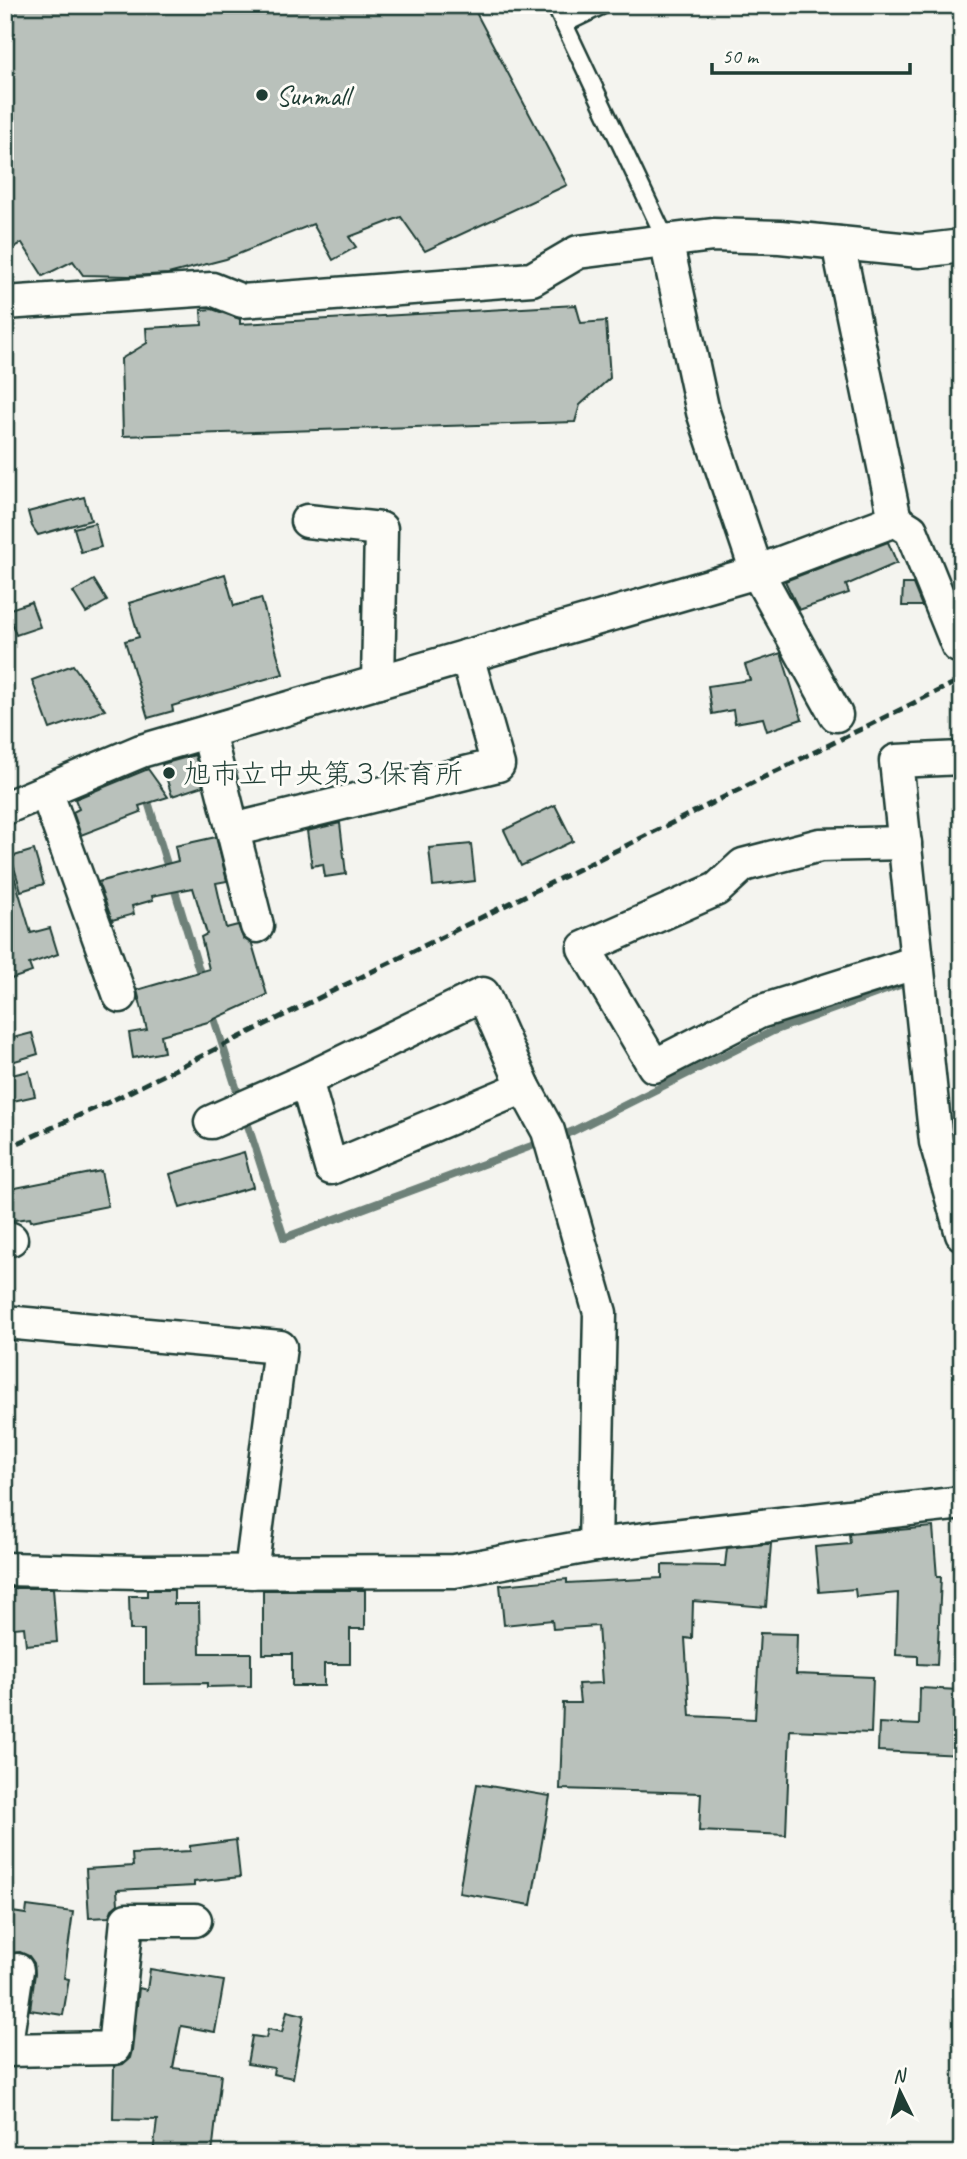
<svg xmlns="http://www.w3.org/2000/svg" width="967" height="2159" viewBox="0 0 967 2159" font-family="Caveat,'Klee One',sans-serif">
<style>
.lines{fill:none;stroke-linecap:round;stroke-linejoin:round}
.stream{stroke:#6e8179;stroke-width:8}
.building{fill:#b9c1bb;stroke:#1f3d34;stroke-width:2}
.service-casing{stroke:#1f3d34;stroke-width:21}
.minor-casing{stroke:#1f3d34;stroke-width:37}
.service{stroke:#fdfcf7;stroke-width:16}
.minor{stroke:#fdfcf7;stroke-width:32}
.rail{stroke:#1f3d34;stroke-width:5;stroke-dasharray:10 5;stroke-linecap:butt}
.poi-dot{fill:#1f3d34;stroke:#fdfcf7;stroke-width:2.5}
.labels{text-anchor:middle;dominant-baseline:central;stroke-width:6;stroke-linejoin:round;paint-order:stroke}
.poi-label{font-size:28px;fill:#1f3d34;stroke:#fdfcf7;text-anchor:start}
</style>
<rect width="100%" height="100%" fill="#f4f4ef"/>
<filter id="ink" filterUnits="userSpaceOnUse"><feTurbulence type="fractalNoise" baseFrequency=".0143" numOctaves="2"/><feDisplacementMap in="SourceGraphic" scale="14" xChannelSelector="R" yChannelSelector="G"/><feConvolveMatrix kernelMatrix="1 2 1 2 8 2 1 2 1" color-interpolation-filters="sRGB"/></filter>
<g filter="url(#ink)">
<g class="lines">
<g class="stream">
<path d="M 146,795 L 202,980"/>
<path d="M 211,1009 L 241,1103"/>
<path d="M 245,1116 L 284,1238 L 545,1141"/>
<path d="M 557,1137 L 571,1132 L 773,1031 L 908,982"/>
</g>
</g>
<g class="building">
<path d="M 5,5 L 472,5 L 567,185 L 425,251 L 401,217 L 349,237 L 356,247 L 333,260 L 313,224 L 226,259 L 168,274 L 129,276 L 83,275 L 73,261 L 43,276 L 22,243 L 5,252 Z"/>
<path d="M 576,305 L 581,323 L 606,321 L 610,378 L 580,405 L 575,422 L 123,436 L 121,359 L 147,343 L 146,328 L 202,325 L 201,310 L 212,309 L 240,319 L 240,324 Z"/>
<path d="M 84,497 L 91,520 L 38,535 L 32,526 L 28,512 Z"/>
<path d="M 95,523 L 101,547 L 81,552 L 74,528 Z"/>
<path d="M 888,542 L 897,563 L 846,585 L 849,593 L 799,610 L 785,581 Z"/>
<path d="M 225,574 L 234,606 L 261,598 L 283,674 L 172,706 L 173,711 L 148,718 L 125,641 L 139,637 L 129,603 Z"/>
<path d="M 94,580 L 107,601 L 86,613 L 73,592 Z"/>
<path d="M 903,584 L 913,584 L 922,606 L 902,606 Z"/>
<path d="M 31,602 L 40,627 L 16,635 L 7,610 Z"/>
<path d="M 781,653 L 802,719 L 767,731 L 763,718 L 735,723 L 733,710 L 712,714 L 708,686 L 750,680 L 745,665 Z"/>
<path d="M 73,665 L 105,710 L 50,729 L 32,680 Z"/>
<path d="M 195,755 L 203,786 L 172,796 L 162,764 Z"/>
<path d="M 148,769 L 168,797 L 139,806 L 141,812 L 81,835 L 73,812 L 79,809 L 75,799 Z"/>
<path d="M 555,805 L 573,841 L 521,866 L 504,830 Z"/>
<path d="M 340,823 L 346,874 L 325,877 L 323,864 L 312,866 L 307,831 Z"/>
<path d="M 216,837 L 227,881 L 216,883 L 226,928 L 238,925 L 243,938 L 252,944 L 267,995 L 208,1022 L 161,1035 L 164,1052 L 133,1058 L 129,1033 L 147,1030 L 137,990 L 209,969 L 201,937 L 207,934 L 193,888 L 152,896 L 153,900 L 132,906 L 134,914 L 112,920 L 98,882 L 178,861 L 175,846 Z"/>
<path d="M 471,844 L 475,881 L 433,886 L 429,848 Z"/>
<path d="M 34,850 L 44,884 L 21,891 L 11,857 Z"/>
<path d="M 5,866 L 11,866 L 31,933 L 50,928 L 58,954 L 29,964 L 32,972 L 5,981 Z"/>
<path d="M 32,1033 L 38,1054 L 5,1064 L 5,1040 Z"/>
<path d="M 29,1071 L 35,1096 L 13,1101 L 7,1076 Z"/>
<path d="M 244,1152 L 253,1187 L 180,1208 L 170,1174 Z"/>
<path d="M 101,1171 L 108,1206 L 31,1221 L 30,1218 L 5,1221 L 5,1190 Z"/>
<path d="M 933,1527 L 937,1577 L 941,1577 L 937,1665 L 918,1664 L 918,1656 L 896,1655 L 898,1593 L 856,1597 L 855,1589 L 819,1592 L 815,1547 L 850,1544 L 849,1534 Z"/>
<path d="M 766,1544 L 771,1544 L 766,1607 L 693,1601 L 692,1639 L 685,1638 L 690,1716 L 755,1719 L 760,1633 L 797,1634 L 796,1674 L 873,1677 L 871,1733 L 790,1730 L 786,1835 L 699,1831 L 701,1793 L 560,1789 L 563,1703 L 580,1703 L 578,1684 L 602,1683 L 598,1626 L 553,1629 L 552,1620 L 504,1625 L 500,1585 L 567,1579 L 567,1583 L 662,1578 L 662,1565 L 725,1566 L 727,1548 Z"/>
<path d="M 5,1588 L 53,1588 L 57,1642 L 26,1645 L 24,1627 L 5,1629 Z"/>
<path d="M 147,1590 L 174,1590 L 174,1604 L 199,1604 L 200,1653 L 251,1653 L 251,1686 L 207,1687 L 207,1683 L 144,1684 L 144,1630 L 130,1630 L 129,1596 L 147,1596 Z"/>
<path d="M 263,1590 L 365,1590 L 365,1629 L 350,1629 L 350,1664 L 324,1664 L 324,1686 L 292,1686 L 292,1654 L 263,1654 Z"/>
<path d="M 920,1688 L 959,1690 L 957,1726 L 962,1726 L 962,1755 L 878,1751 L 879,1723 L 919,1725 Z"/>
<path d="M 477,1784 L 550,1796 L 531,1905 L 459,1893 Z"/>
<path d="M 236,1840 L 240,1877 L 194,1882 L 194,1886 L 117,1890 L 118,1904 L 112,1909 L 109,1917 L 89,1918 L 86,1869 L 133,1866 L 132,1854 L 190,1851 L 190,1846 Z"/>
<path d="M 27,1906 L 73,1912 L 64,1978 L 69,1979 L 63,2015 L 30,2010 L 35,1973 L 34,1963 L 29,1956 L 20,1952 L 11,1953 L 5,1956 L 5,1911 L 26,1914 Z"/>
<path d="M 150,1969 L 224,1981 L 215,2032 L 181,2026 L 173,2068 L 221,2074 L 212,2154 L 153,2154 L 157,2120 L 113,2119 L 114,2066 L 123,2064 L 130,2058 L 132,2050 L 139,1988 L 147,1990 Z"/>
<path d="M 287,2011 L 304,2015 L 293,2078 L 273,2074 L 274,2068 L 247,2064 L 252,2036 L 266,2038 L 268,2029 L 282,2032 Z"/>
</g>
<g class="lines">
<g class="service-casing">
<g id="service">
<path d="M 555,5 L 666,240"/>
<path d="M 564,24 L 603,5"/>
</g>
</g>
<g class="minor-casing">
<g id="minor">
<path d="M 666,240 L 703,412 L 757,572 L 836,715"/>
<path d="M 5,303 L 212,289 L 242,301 L 532,279 L 578,252 L 713,235 L 780,237 L 920,251 L 962,246"/>
<path d="M 895,520 L 911,530 L 958,646 L 962,644"/>
<path d="M 307,521 L 381,529 L 378,682"/>
<path d="M 208,732 L 257,926"/>
<path d="M 962,758 L 896,761 L 936,1142 L 962,1234"/>
<path d="M 46,791 L 120,996"/>
<path d="M 5,808 L 141,751 L 757,572 L 895,520 L 838,243"/>
<path d="M 233,830 L 498,765 L 467,656"/>
<path d="M 905,843 L 820,845 L 743,865 L 717,889 L 584,948 L 654,1066 L 759,1012 L 917,962"/>
<path d="M 306,1080 L 331,1168 L 524,1087"/>
<path d="M 211,1122 L 306,1080 L 483,994 L 524,1087 L 548,1131 L 600,1313 L 595,1545"/>
<path d="M 5,1239 L 11,1239"/>
<path d="M 5,1322 L 280,1347 L 251,1572"/>
<path d="M 5,1569 L 139,1572 L 454,1571 L 595,1545 L 962,1503"/>
<path d="M 17,1970 L 5,2050 L 114,2048 L 127,1920 L 195,1920"/>
</g>
</g>
<use href="#service" class="service"/>
<use href="#minor" class="minor"/>
<path class="rail" d="M 5,1149 L 113,1100 L 962,679"/>
</g>
</g>
<g class="poi-dot">
<circle cx="262" cy="95" r="7"/>
<circle cx="169" cy="773" r="7"/>
</g>
<g class="labels">
<g class="poi-label">
<text x="276" y="95">Sunmall</text>
<text x="183" y="773">旭市立中央第３保育所</text>
</g>
</g>
<rect width="967" height="2159" fill="none" stroke="#fdfcf7" stroke-width="28"/>
<rect x="14" y="14" width="939" height="2131" fill="none" stroke="#1f3d34" stroke-width="2.5" filter="url(#ink)"/>
<g transform="translate(900 2092) rotate(355)" stroke="#fdfcf7" stroke-width="5" paint-order="stroke">
<path d="M0-5L12 26L0 18L-12 26Z" fill="#1f3d34"/>
<text y="-10" font-size="19" font-weight="bold" text-anchor="middle" fill="#1f3d34">N</text>
</g>
<path d="M712 63v10h198v-10" fill="none" stroke="#1f3d34" stroke-width="3.5"/>
<text x="722" y="63" font-size="21" fill="#1f3d34" stroke="#fdfcf7" stroke-width="5" paint-order="stroke">50 m</text>
</svg>
